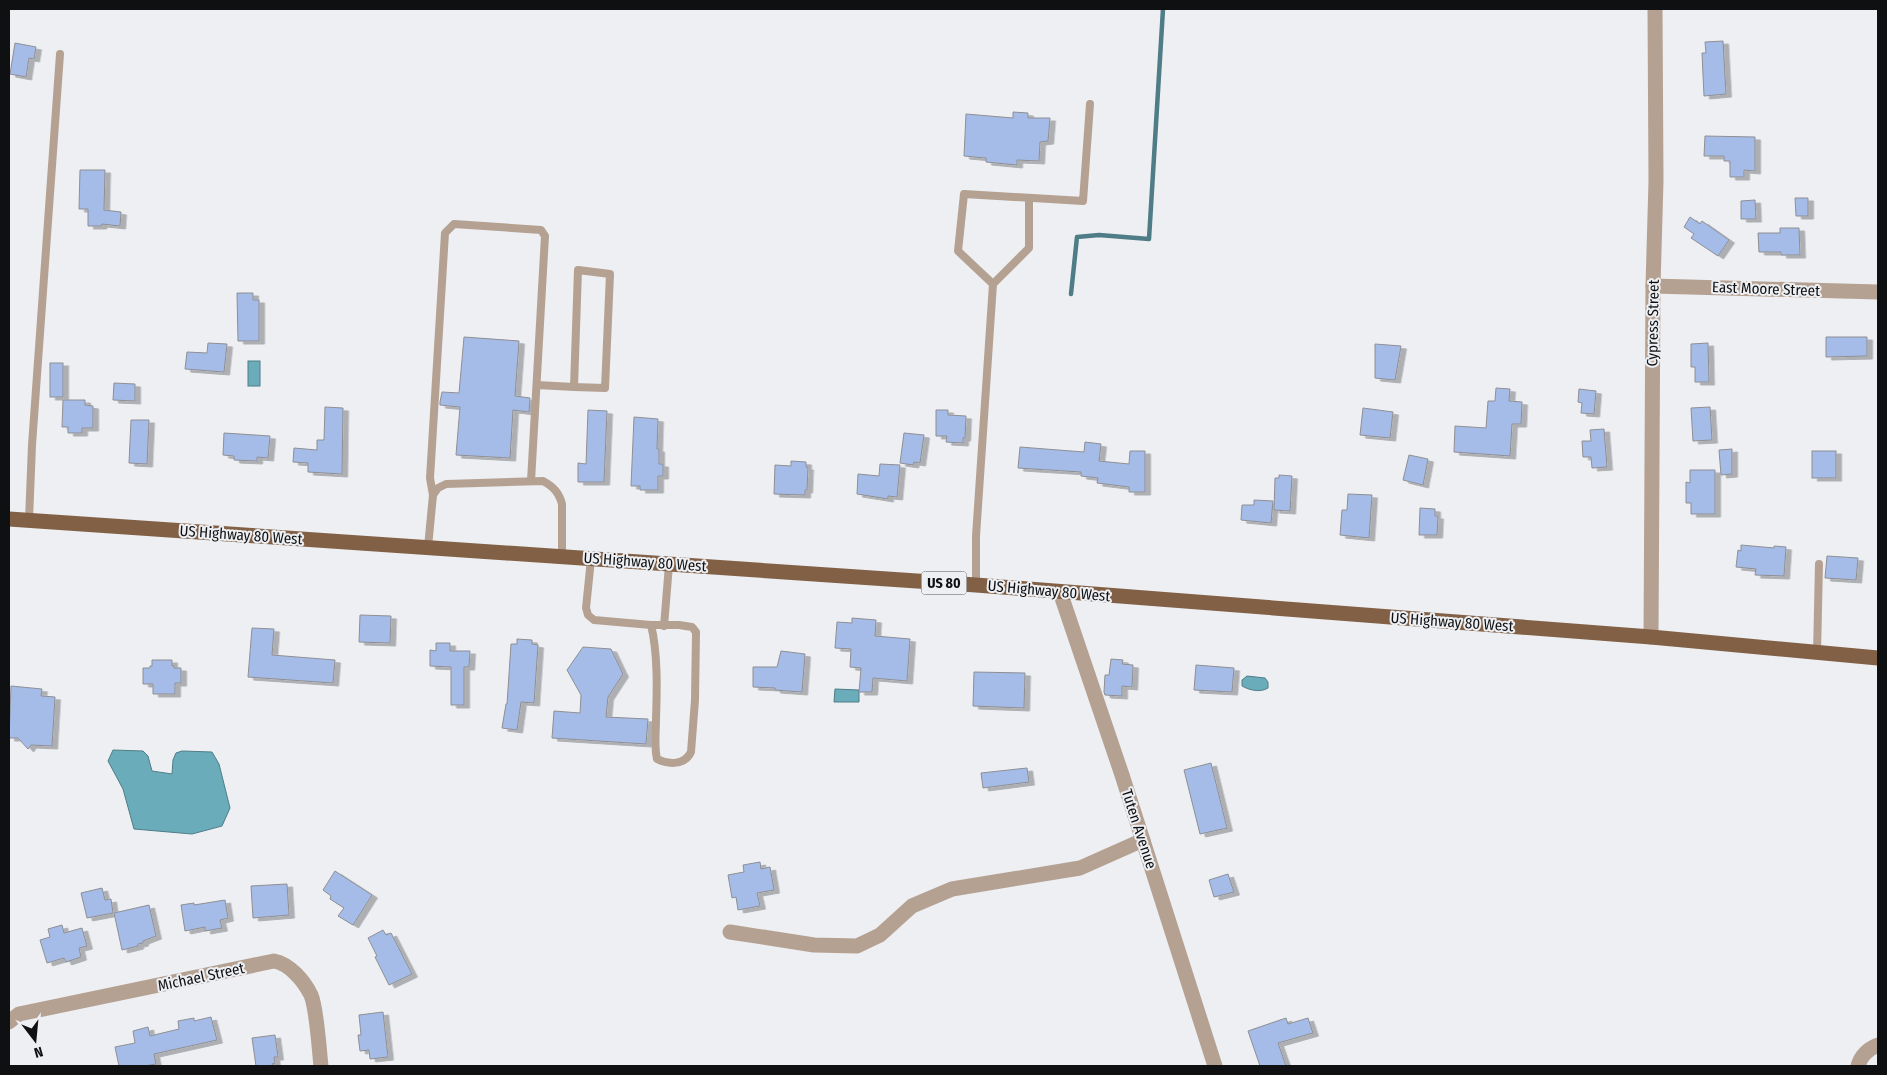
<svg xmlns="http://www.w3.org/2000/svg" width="1887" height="1075" viewBox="0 0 1887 1075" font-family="'Fira Sans Condensed',sans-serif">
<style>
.water{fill:#6bacba;stroke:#4f7d87}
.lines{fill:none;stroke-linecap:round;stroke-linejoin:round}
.stream{stroke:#4f7d87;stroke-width:4.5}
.building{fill:#a5bbe8;stroke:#8e8f93;filter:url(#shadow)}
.lane{stroke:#b5a192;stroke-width:8}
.street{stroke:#b5a192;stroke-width:15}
.primary{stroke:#826046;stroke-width:15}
.labels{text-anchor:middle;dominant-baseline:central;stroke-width:4;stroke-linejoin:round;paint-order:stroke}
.shield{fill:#edeff3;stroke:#525355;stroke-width:1}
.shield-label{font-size:14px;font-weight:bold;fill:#0f1011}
.street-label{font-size:15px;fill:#0f1011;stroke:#edeff3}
</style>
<defs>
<filter id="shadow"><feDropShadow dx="5.5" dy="3" stdDeviation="0" flood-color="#0004"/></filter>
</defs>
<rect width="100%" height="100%" fill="#edeff3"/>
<g class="water">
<rect x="248" y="361" width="12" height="25"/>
<path d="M 1247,676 L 1265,678 L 1268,682 L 1268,688 C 1260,693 1249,690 1242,686 L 1242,680 Z"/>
<path d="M 835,689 L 859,690 L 859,702 L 834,702 Z"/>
<path d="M 113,750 L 143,751 L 148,756 L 152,771 L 172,774 L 173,760 L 176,753 L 182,751 L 212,752 L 219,764 L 230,808 L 222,826 L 192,834 L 134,829 L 123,789 L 108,761 Z"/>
</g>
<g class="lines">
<path class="stream" d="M 1071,294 L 1077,237 L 1099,235 L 1149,239 L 1163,9"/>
</g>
<g class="building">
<path d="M 1723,41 L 1726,94 L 1704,96 L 1702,53 L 1706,53 L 1705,42 Z"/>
<path d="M 15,43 L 36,47 L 34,59 L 29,58 L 26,77 L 10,74 Z"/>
<path d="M 1013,112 L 1028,113 L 1028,118 L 1050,118 L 1048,141 L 1040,142 L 1039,161 L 1017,160 L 1017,165 L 986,162 L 986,158 L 964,156 L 966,114 L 1013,118 Z"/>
<path d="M 1705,136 L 1755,137 L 1755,171 L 1744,170 L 1744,177 L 1730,177 L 1730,161 L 1724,161 L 1724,156 L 1704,156 Z"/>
<path d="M 80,170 L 105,170 L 104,210 L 121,212 L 120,226 L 102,224 L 101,226 L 88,226 L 88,209 L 79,209 Z"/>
<path d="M 1795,198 L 1808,198 L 1808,216 L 1796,216 Z"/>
<path d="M 1755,200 L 1756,219 L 1741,219 L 1741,201 Z"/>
<path d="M 1690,217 L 1700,224 L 1702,221 L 1729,240 L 1718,256 L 1691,238 L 1694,234 L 1684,227 Z"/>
<path d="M 1780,228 L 1799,228 L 1800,255 L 1781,255 L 1781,252 L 1759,252 L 1758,233 L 1780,233 Z"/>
<path d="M 237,293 L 253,293 L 253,300 L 259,300 L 259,341 L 238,341 Z"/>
<path d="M 464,337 L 519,341 L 515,396 L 530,398 L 529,412 L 513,410 L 510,458 L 456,455 L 460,407 L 440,405 L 440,402 L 442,392 L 459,393 Z"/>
<path d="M 1826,337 L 1867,337 L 1867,356 L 1826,357 Z"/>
<path d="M 208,343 L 227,344 L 224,372 L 185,369 L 187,352 L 207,353 Z"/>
<path d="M 1708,343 L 1709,382 L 1695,382 L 1695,367 L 1691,367 L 1691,344 Z"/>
<path d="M 1375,344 L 1401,346 L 1395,380 L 1375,378 Z"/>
<rect x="50" y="363" width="13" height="34"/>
<path d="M 114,383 L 135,384 L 135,401 L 113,400 Z"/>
<path d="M 1496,388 L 1510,389 L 1509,401 L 1522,402 L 1521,424 L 1512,424 L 1510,456 L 1454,452 L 1455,426 L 1486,428 L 1488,401 L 1495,401 Z"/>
<path d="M 1579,389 L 1596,391 L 1594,414 L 1581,413 L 1582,403 L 1578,402 Z"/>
<path d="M 63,400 L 85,400 L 85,405 L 93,406 L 93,428 L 82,428 L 82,433 L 68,433 L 68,427 L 62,427 Z"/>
<path d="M 325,407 L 343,408 L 342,474 L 308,472 L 308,463 L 293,462 L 294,448 L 317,450 L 317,440 L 324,440 Z"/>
<path d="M 1710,407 L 1712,440 L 1693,441 L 1691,408 Z"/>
<path d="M 1363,408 L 1393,412 L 1390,438 L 1360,435 Z"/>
<path d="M 588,410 L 607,411 L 604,482 L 578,482 L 578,463 L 586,464 Z"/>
<path d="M 936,410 L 948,410 L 948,415 L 966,416 L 965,438 L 963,438 L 963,443 L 946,442 L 947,436 L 936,436 Z"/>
<path d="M 634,417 L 658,419 L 657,449 L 659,449 L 659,464 L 663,464 L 663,476 L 658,476 L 658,490 L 640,490 L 640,486 L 631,486 Z"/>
<path d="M 131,420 L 149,420 L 147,464 L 129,463 Z"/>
<path d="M 1604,429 L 1607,467 L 1592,468 L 1591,457 L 1583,457 L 1582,441 L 1591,441 L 1590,430 Z"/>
<path d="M 224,433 L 270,436 L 268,458 L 257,457 L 257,461 L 234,460 L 234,456 L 223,455 Z"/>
<path d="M 904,433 L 924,435 L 920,463 L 914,462 L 913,465 L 900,463 Z"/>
<path d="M 1085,442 L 1101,444 L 1099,461 L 1129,464 L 1130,451 L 1145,451 L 1145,492 L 1129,492 L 1129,487 L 1097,483 L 1098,478 L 1081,476 L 1081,472 L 1018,468 L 1020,447 L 1084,452 Z"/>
<path d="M 1732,449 L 1732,474 L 1721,475 L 1719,450 Z"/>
<rect x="1812" y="451" width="24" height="27"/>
<path d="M 1409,455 L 1428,459 L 1423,485 L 1403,480 Z"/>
<path d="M 791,461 L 806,462 L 806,467 L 808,467 L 807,490 L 805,490 L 805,495 L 774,494 L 775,465 L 791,466 Z"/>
<path d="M 880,464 L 900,465 L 897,497 L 888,496 L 888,499 L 857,494 L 858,474 L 879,476 Z"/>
<path d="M 1690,470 L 1715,470 L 1715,514 L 1691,514 L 1691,503 L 1686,503 L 1686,482 L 1690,483 Z"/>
<path d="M 1279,475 L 1292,476 L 1290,511 L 1274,510 L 1275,478 L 1279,478 Z"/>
<path d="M 1348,494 L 1372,495 L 1369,538 L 1340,535 L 1342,510 L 1347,510 Z"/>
<path d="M 1254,500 L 1273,501 L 1271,523 L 1241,520 L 1242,505 L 1254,505 Z"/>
<path d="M 1420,508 L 1435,509 L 1435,516 L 1438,516 L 1437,535 L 1419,535 Z"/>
<path d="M 1741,545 L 1774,548 L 1774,546 L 1786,547 L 1784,576 L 1755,575 L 1756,569 L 1736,567 L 1738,550 L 1741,551 Z"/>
<path d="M 1827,556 L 1858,558 L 1856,580 L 1825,578 Z"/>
<path d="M 360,615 L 391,616 L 390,643 L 359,642 Z"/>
<path d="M 852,618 L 876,620 L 875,636 L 910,639 L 907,681 L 873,678 L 872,692 L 859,692 L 861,668 L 850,667 L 851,649 L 835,648 L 837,622 L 852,623 Z"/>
<path d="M 252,628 L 274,629 L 272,655 L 335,660 L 333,683 L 248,677 Z"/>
<path d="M 517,639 L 532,640 L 532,644 L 538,645 L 534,703 L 521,702 L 517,730 L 502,728 L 506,704 L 507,704 L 511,644 L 517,644 Z"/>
<path d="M 436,643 L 450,643 L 450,651 L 470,651 L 469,667 L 464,667 L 464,705 L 451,705 L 451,667 L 430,666 L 430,650 L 436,651 Z"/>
<path d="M 583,647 L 611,649 L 623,674 L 608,697 L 606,717 L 648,719 L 646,744 L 552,738 L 554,711 L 580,713 L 581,695 L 567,670 Z"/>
<path d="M 781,651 L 805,654 L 802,692 L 775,690 L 775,688 L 753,687 L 753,667 L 777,667 Z"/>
<path d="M 1111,659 L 1123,660 L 1122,664 L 1133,665 L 1132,687 L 1122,686 L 1122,696 L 1105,695 L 1104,692 L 1105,675 L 1109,675 Z"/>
<path d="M 152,660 L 172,660 L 172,666 L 174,665 L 174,668 L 181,668 L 181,683 L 175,683 L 175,694 L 153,694 L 153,684 L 143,684 L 143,668 L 150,668 L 150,666 L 152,666 Z"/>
<path d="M 1196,665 L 1234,668 L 1232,692 L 1194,690 Z"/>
<path d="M 974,672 L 1025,673 L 1024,708 L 973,706 Z"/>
<path d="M 11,686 L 42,689 L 41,696 L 55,697 L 52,746 L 31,745 L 28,749 L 18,738 L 9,738 Z"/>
<path d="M 1211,763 L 1227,828 L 1200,834 L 1184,770 Z"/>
<path d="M 1027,768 L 1029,782 L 983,788 L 981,773 Z"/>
<path d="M 760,862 L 761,869 L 770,867 L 774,890 L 757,893 L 760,906 L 738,910 L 736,897 L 732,898 L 728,875 L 744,872 L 743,865 Z"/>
<path d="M 335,871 L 372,895 L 353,925 L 338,916 L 344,908 L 330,899 L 331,896 L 323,890 Z"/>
<path d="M 1228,874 L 1234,892 L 1214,897 L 1209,880 Z"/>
<path d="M 287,884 L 289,915 L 253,918 L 251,886 Z"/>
<path d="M 102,888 L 105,900 L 111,899 L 113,913 L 87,918 L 81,893 Z"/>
<path d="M 225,900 L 228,918 L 220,920 L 222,928 L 205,931 L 205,927 L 185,931 L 181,905 L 194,903 L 194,905 Z"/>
<path d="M 149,905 L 156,936 L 143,941 L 143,943 L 138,944 L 138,946 L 122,950 L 114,913 Z"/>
<path d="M 62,925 L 64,933 L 82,928 L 87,946 L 79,948 L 81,957 L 66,962 L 64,958 L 47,963 L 40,940 L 50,937 L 48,929 Z"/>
<path d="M 383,930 L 386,935 L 391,933 L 412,974 L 389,985 L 375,957 L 377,956 L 368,938 Z"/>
<path d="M 383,1012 L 388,1057 L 370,1059 L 369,1050 L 360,1051 L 358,1035 L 361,1035 L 359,1015 Z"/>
<path d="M 211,1017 L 217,1040 L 154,1054 L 156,1064 L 144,1066 L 119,1066 L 115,1047 L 135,1043 L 133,1031 L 148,1027 L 150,1036 L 179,1029 L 178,1021 L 194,1018 L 194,1021 Z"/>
<path d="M 1286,1018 L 1288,1024 L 1308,1018 L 1313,1033 L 1278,1043 L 1286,1066 L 1260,1066 L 1248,1031 Z"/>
<path d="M 275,1035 L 278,1057 L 274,1057 L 275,1063 L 272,1064 L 273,1066 L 256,1066 L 252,1038 Z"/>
</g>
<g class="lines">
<g class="lane">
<path d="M 993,284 L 958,251 L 964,194 L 1083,201 L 1090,104"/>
<path d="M 537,385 L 574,387 L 578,270 L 610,274 L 605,388 L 574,387"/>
<path d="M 433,495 L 430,478 L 445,233 L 454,224 L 541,230 L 545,236 L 531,481"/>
<path d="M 29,520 L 32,445 L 60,54"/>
<path d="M 428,547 L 433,495 L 438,488 L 446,484 L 543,481 C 554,487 559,493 562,504 L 562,556"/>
<path d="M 591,559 L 586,608 L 588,615 L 594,620 L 651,625 L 679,625 L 692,627 L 696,632 L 695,700 L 691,752 C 685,765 669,765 657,759 C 654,746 656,733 656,719 C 657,690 658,653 651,625"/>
<path d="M 976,585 L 976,536 L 993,284 L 1029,248 L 1029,199"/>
<path d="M 664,626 L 669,565"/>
<path d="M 1817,653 L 1819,564"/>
</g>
<g class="street">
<path d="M 1653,286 L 1878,292"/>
<path d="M 1060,592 L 1122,775 L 1215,1066"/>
<path d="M 1651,637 L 1653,286 L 1656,181 L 1655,9"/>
<path d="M 730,932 L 814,945 L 857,946 L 880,935 L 912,906 L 952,889 L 1080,868 L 1143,840"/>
<path d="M 9,1022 L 19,1014 L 274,961 C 290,964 304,981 311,995 C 317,1010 319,1049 321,1066"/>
<path d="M 1858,1066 C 1861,1055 1868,1049 1878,1045"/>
</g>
<path class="primary" d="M 9,519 L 976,585 L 1651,637 L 1878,658"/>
</g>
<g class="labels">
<rect class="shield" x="921.5" y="571.5" width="45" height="23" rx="4"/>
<g class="shield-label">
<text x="944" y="583">US 80</text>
</g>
<g class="street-label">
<text transform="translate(1766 289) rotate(2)">East Moore Street</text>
<text transform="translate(1653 323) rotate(-89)">Cypress Street</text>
<text transform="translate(241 535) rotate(4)">US Highway 80 West</text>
<text transform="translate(645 562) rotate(4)">US Highway 80 West</text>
<text transform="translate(1049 591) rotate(5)">US Highway 80 West</text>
<text transform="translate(1452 622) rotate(4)">US Highway 80 West</text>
<text transform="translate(1139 829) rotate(72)">Tuten Avenue</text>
<text transform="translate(201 977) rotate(-12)">Michael Street</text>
</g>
</g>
<rect width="1887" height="1075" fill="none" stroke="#0f1011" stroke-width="20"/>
<g transform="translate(35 1040) rotate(164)" stroke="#edeff3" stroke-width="4" paint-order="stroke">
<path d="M0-4L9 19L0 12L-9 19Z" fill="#0f1011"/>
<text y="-8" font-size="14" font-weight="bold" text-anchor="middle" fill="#0f1011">N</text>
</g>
</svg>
